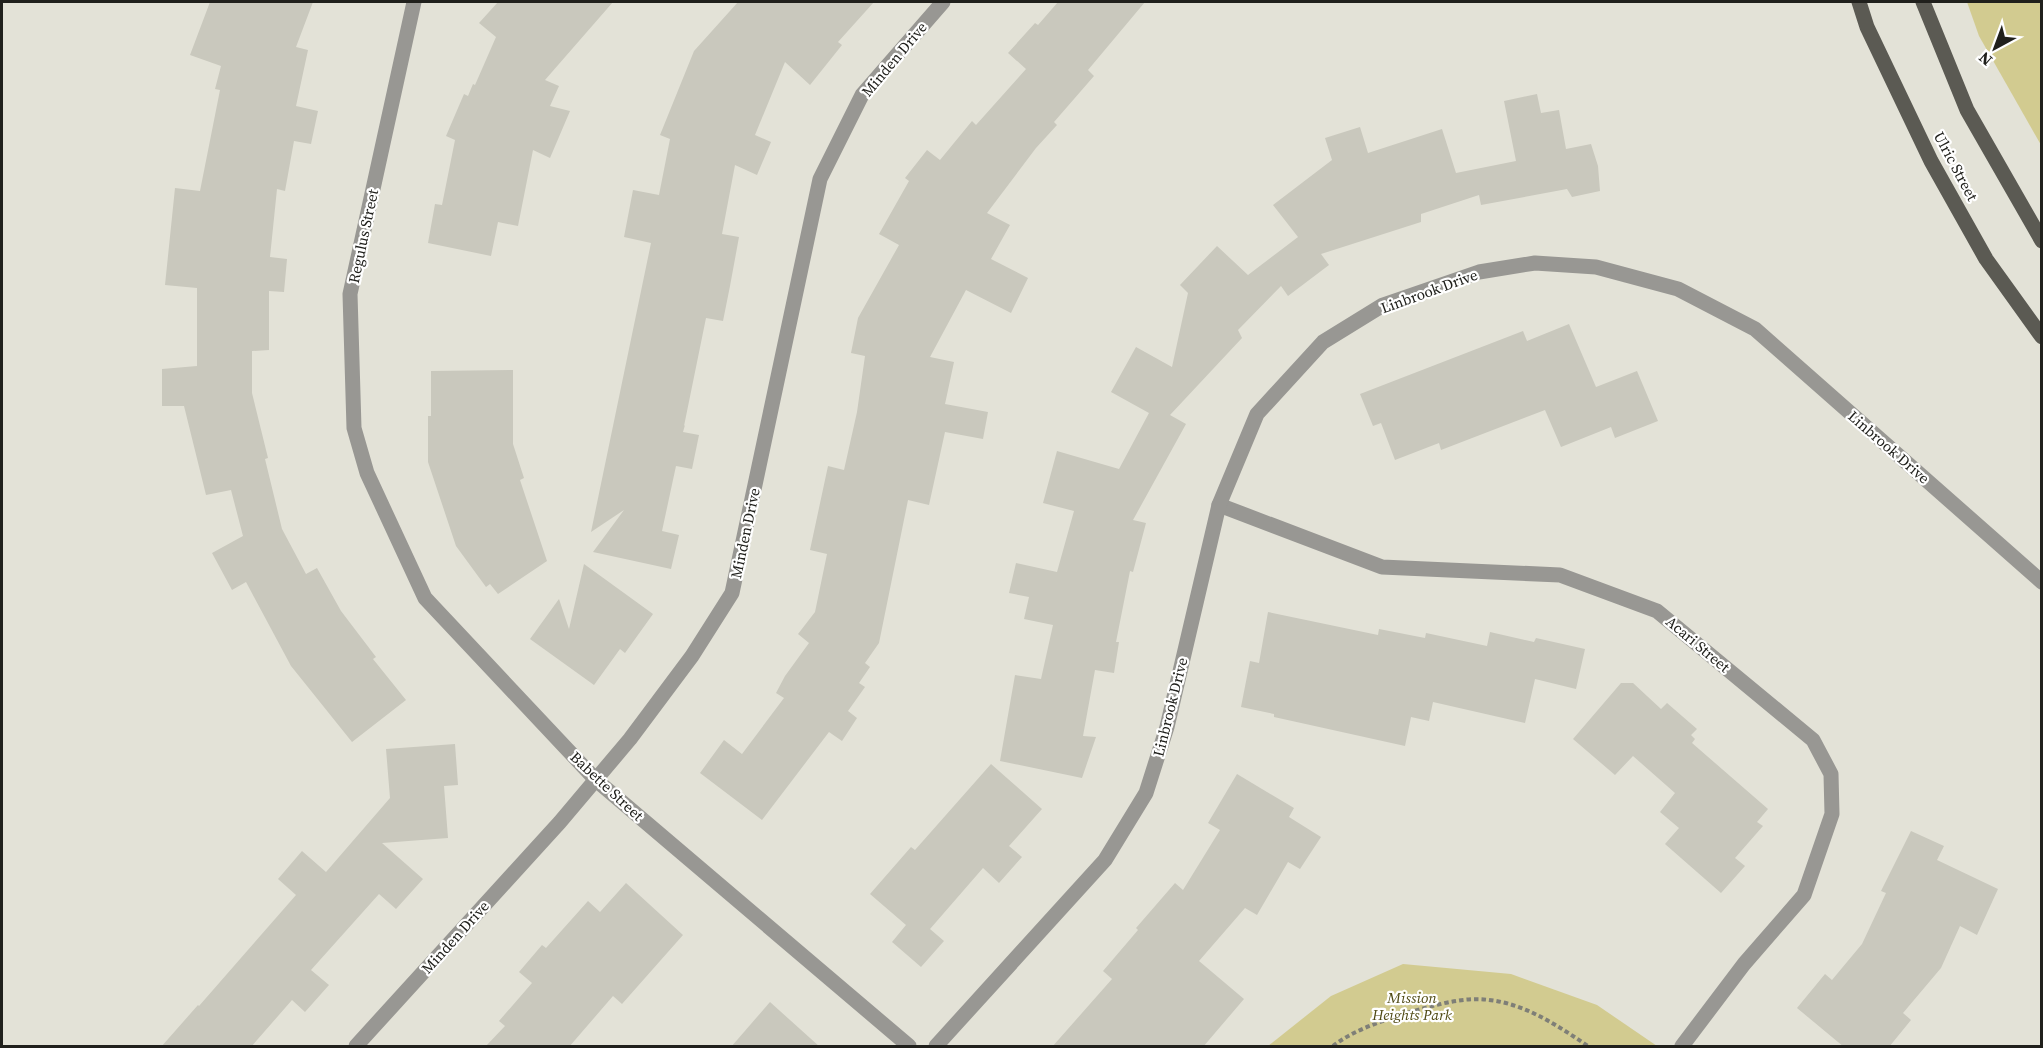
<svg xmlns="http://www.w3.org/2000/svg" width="2043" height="1048" viewBox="0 0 2043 1048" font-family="'Source Serif 4',serif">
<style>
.green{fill:#d2cb90}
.building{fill:#c9c8bd}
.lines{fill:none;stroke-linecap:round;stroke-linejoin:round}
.path{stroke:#7f7f77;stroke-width:4;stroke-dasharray:4.5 3;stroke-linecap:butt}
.minor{stroke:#989793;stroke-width:15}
.major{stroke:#5b5a53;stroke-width:15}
.labels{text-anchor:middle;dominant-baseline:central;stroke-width:4.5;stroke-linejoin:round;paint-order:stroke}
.street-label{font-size:15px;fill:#20201c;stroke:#fff}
.park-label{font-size:15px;font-style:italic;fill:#4f4913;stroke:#fff}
</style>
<rect width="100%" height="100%" fill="#e3e2d7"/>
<g class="green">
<path d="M 1967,2 L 2041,2 L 2041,145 L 1979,36 Z"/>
<path d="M 1403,964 L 1511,974 L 1597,1005 L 1657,1046 L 1268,1046 L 1331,996 Z"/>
</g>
<g class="building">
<path d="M 210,2 L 313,2 L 296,47 L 308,50 L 296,106 L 318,111 L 311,144 L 294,141 L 285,191 L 277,189 L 270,257 L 287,259 L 284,292 L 269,291 L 269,350 L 252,351 L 252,393 L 268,458 L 265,459 L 282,529 L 306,574 L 317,568 L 341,611 L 376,657 L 373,659 L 406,700 L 352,742 L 291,666 L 246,582 L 232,590 L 212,553 L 243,536 L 231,490 L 206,495 L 184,406 L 162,406 L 162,369 L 197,366 L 197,288 L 165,285 L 175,188 L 200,191 L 220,90 L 215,89 L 221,66 L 190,55 Z"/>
<path d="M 498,2 L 613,2 L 545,80 L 559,86 L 550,106 L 570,111 L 550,158 L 533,150 L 518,226 L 498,222 L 491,256 L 428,243 L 435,204 L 442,205 L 455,140 L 446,136 L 464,94 L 468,96 L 473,84 L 475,85 L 496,37 L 479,23 Z"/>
<path d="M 738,2 L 874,2 L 838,42 L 842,45 L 810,85 L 785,62 L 755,135 L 771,142 L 757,175 L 735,165 L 722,234 L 739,237 L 730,286 L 723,321 L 706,318 L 684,426 L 685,425 L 683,432 L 699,435 L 692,469 L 676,466 L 662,531 L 679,535 L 671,569 L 593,552 L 624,510 L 591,532 L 651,243 L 624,237 L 633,190 L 659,195 L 670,139 L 660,135 L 694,51 Z"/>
<path d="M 1058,2 L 1145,2 L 1088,70 L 1094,76 L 1054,122 L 1057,125 L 1036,148 L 987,213 L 1010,225 L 991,259 L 1028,278 L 1011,313 L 966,290 L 930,357 L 954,362 L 945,404 L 988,412 L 983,439 L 945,432 L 929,505 L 908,500 L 879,643 L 865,663 L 870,667 L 859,683 L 865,687 L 848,711 L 857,718 L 842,741 L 829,732 L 762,820 L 700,773 L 724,740 L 742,754 L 784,698 L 776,693 L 785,676 L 809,643 L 798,634 L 815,612 L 827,554 L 810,550 L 828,466 L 844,470 L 857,412 L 865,356 L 851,353 L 858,318 L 899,245 L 879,234 L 909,181 L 905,178 L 927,150 L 940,160 L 972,121 L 976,125 L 1026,69 L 1008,53 L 1035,23 L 1038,25 Z"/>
<path d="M 1537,94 L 1541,113 L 1559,110 L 1566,149 L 1591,144 L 1598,166 L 1600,191 L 1572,197 L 1567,189 L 1481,205 L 1479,195 L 1421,214 L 1421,222 L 1321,254 L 1329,265 L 1288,296 L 1281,286 L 1238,330 L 1242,338 L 1170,415 L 1186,424 L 1133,520 L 1146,523 L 1133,572 L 1130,571 L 1116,642 L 1119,642 L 1114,673 L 1095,670 L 1083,736 L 1096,737 L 1082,778 L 1000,761 L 1015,675 L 1041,679 L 1053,625 L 1024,619 L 1029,597 L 1009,593 L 1016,563 L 1057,572 L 1074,511 L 1043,503 L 1057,451 L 1119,469 L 1149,413 L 1111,392 L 1136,347 L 1172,367 L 1188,293 L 1180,285 L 1217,246 L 1248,275 L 1298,237 L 1273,205 L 1332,160 L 1325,138 L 1360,127 L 1368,153 L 1442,129 L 1456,173 L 1516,161 L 1504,101 Z"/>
<path d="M 1569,324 L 1596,387 L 1637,371 L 1658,421 L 1615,438 L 1611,427 L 1561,447 L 1545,410 L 1441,450 L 1439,443 L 1395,460 L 1381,423 L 1373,426 L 1360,394 L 1523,331 L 1527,341 Z"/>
<path d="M 513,370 L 513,444 L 524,478 L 520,480 L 547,561 L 498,594 L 490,584 L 486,587 L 456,546 L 428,462 L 428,416 L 431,416 L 431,371 Z"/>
<path d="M 584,564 L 653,614 L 625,653 L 620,649 L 594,685 L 530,639 L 559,599 L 569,629 Z"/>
<path d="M 1268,612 L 1378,635 L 1379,629 L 1425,638 L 1426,633 L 1487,646 L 1490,632 L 1534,642 L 1536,638 L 1585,649 L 1576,689 L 1535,679 L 1525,723 L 1433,702 L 1429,721 L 1411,717 L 1405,746 L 1274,717 L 1274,714 L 1241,707 L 1250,661 L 1259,663 Z"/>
<path d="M 1621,683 L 1633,683 L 1661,709 L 1667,703 L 1697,729 L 1691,735 L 1695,739 L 1692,743 L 1768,809 L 1757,822 L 1763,826 L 1735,858 L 1745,866 L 1721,893 L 1665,844 L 1679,828 L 1660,812 L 1675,793 L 1633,756 L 1615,775 L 1573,739 Z"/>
<path d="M 455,744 L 458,785 L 444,786 L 448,838 L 382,843 L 423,879 L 396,909 L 379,894 L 311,970 L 329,985 L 305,1012 L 292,1000 L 251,1047 L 161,1047 L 198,1005 L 199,1006 L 296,895 L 278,879 L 302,851 L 326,872 L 390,798 L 386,749 Z"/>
<path d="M 991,764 L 1042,809 L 1009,846 L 1022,857 L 999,883 L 983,868 L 930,929 L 944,941 L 921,967 L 892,942 L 906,925 L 870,894 L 911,847 L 915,850 Z"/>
<path d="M 1237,774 L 1294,808 L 1289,817 L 1321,837 L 1300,869 L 1288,862 L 1257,915 L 1245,908 L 1199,961 L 1244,999 L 1203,1047 L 1052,1047 L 1112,979 L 1103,971 L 1138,930 L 1136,928 L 1175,883 L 1183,890 L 1220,830 L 1208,823 Z"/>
<path d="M 1911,831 L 1944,846 L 1937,860 L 1998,889 L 1977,935 L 1960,926 L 1941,968 L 1903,1013 L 1911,1020 L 1889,1047 L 1844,1047 L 1797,1008 L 1825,974 L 1832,980 L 1862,944 L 1886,893 L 1881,891 Z"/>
<path d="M 626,883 L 683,935 L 622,1004 L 613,996 L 569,1047 L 485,1047 L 505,1026 L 499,1021 L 532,983 L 519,972 L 542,945 L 546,948 L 588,901 L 600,912 Z"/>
<path d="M 770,1002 L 820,1047 L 731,1047 Z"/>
</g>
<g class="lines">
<path class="path" d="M 1333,1046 C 1352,1031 1379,1022 1403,1014 C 1430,1007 1461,996 1489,1000 C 1526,1004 1558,1026 1588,1046"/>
<g class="minor">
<path d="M 414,2 L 350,294 L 354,428 L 367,473 L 425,598 L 596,780 L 909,1046"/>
<path d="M 1219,505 L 1382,567 L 1560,575 L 1657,611 L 1813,740 L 1831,774 L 1832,814 L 1804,895 L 1744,964 L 1682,1046"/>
<path d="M 356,1046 L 560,822 L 630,739 L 692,656 L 732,593 L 820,179 L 862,95 L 943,2"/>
<path d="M 936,1046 L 1105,860 L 1146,793 L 1167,727 L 1219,505 L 1257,414 L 1323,342 L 1383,305 L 1479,272 L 1535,263 L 1596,267 L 1678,289 L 1755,329 L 2042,582"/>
</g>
<g class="major">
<path d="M 1859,2 L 1867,27 L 1931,161 L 1986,259 L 2042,337"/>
<path d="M 1923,2 L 1967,110 L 2042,241"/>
</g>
</g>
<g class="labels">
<g class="street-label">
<text transform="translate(894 59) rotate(-50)">Minden Drive</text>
<text transform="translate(1956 166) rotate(62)">Ulric Street</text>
<text transform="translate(363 236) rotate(-78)">Regulus Street</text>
<text transform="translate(1429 291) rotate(-20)">Linbrook Drive</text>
<text transform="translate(1889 447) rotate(41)">Linbrook Drive</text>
<text transform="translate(745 533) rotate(-78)">Minden Drive</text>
<text transform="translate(1698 644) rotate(40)">Acari Street</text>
<text transform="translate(1170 707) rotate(-76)">Linbrook Drive</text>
<text transform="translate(607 786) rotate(43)">Babette Street</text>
<text transform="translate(455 937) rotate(-48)">Minden Drive</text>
</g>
<g class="park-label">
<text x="1412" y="997">Mission<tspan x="1412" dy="17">Heights Park</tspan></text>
</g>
</g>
<rect width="2043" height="1048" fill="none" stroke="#20201c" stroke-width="6"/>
<g transform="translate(1995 48) rotate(221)" stroke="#ffffff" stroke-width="4.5" paint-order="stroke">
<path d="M0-4.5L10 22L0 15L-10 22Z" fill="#20201c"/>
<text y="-9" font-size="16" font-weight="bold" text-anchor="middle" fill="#20201c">N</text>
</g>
</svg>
